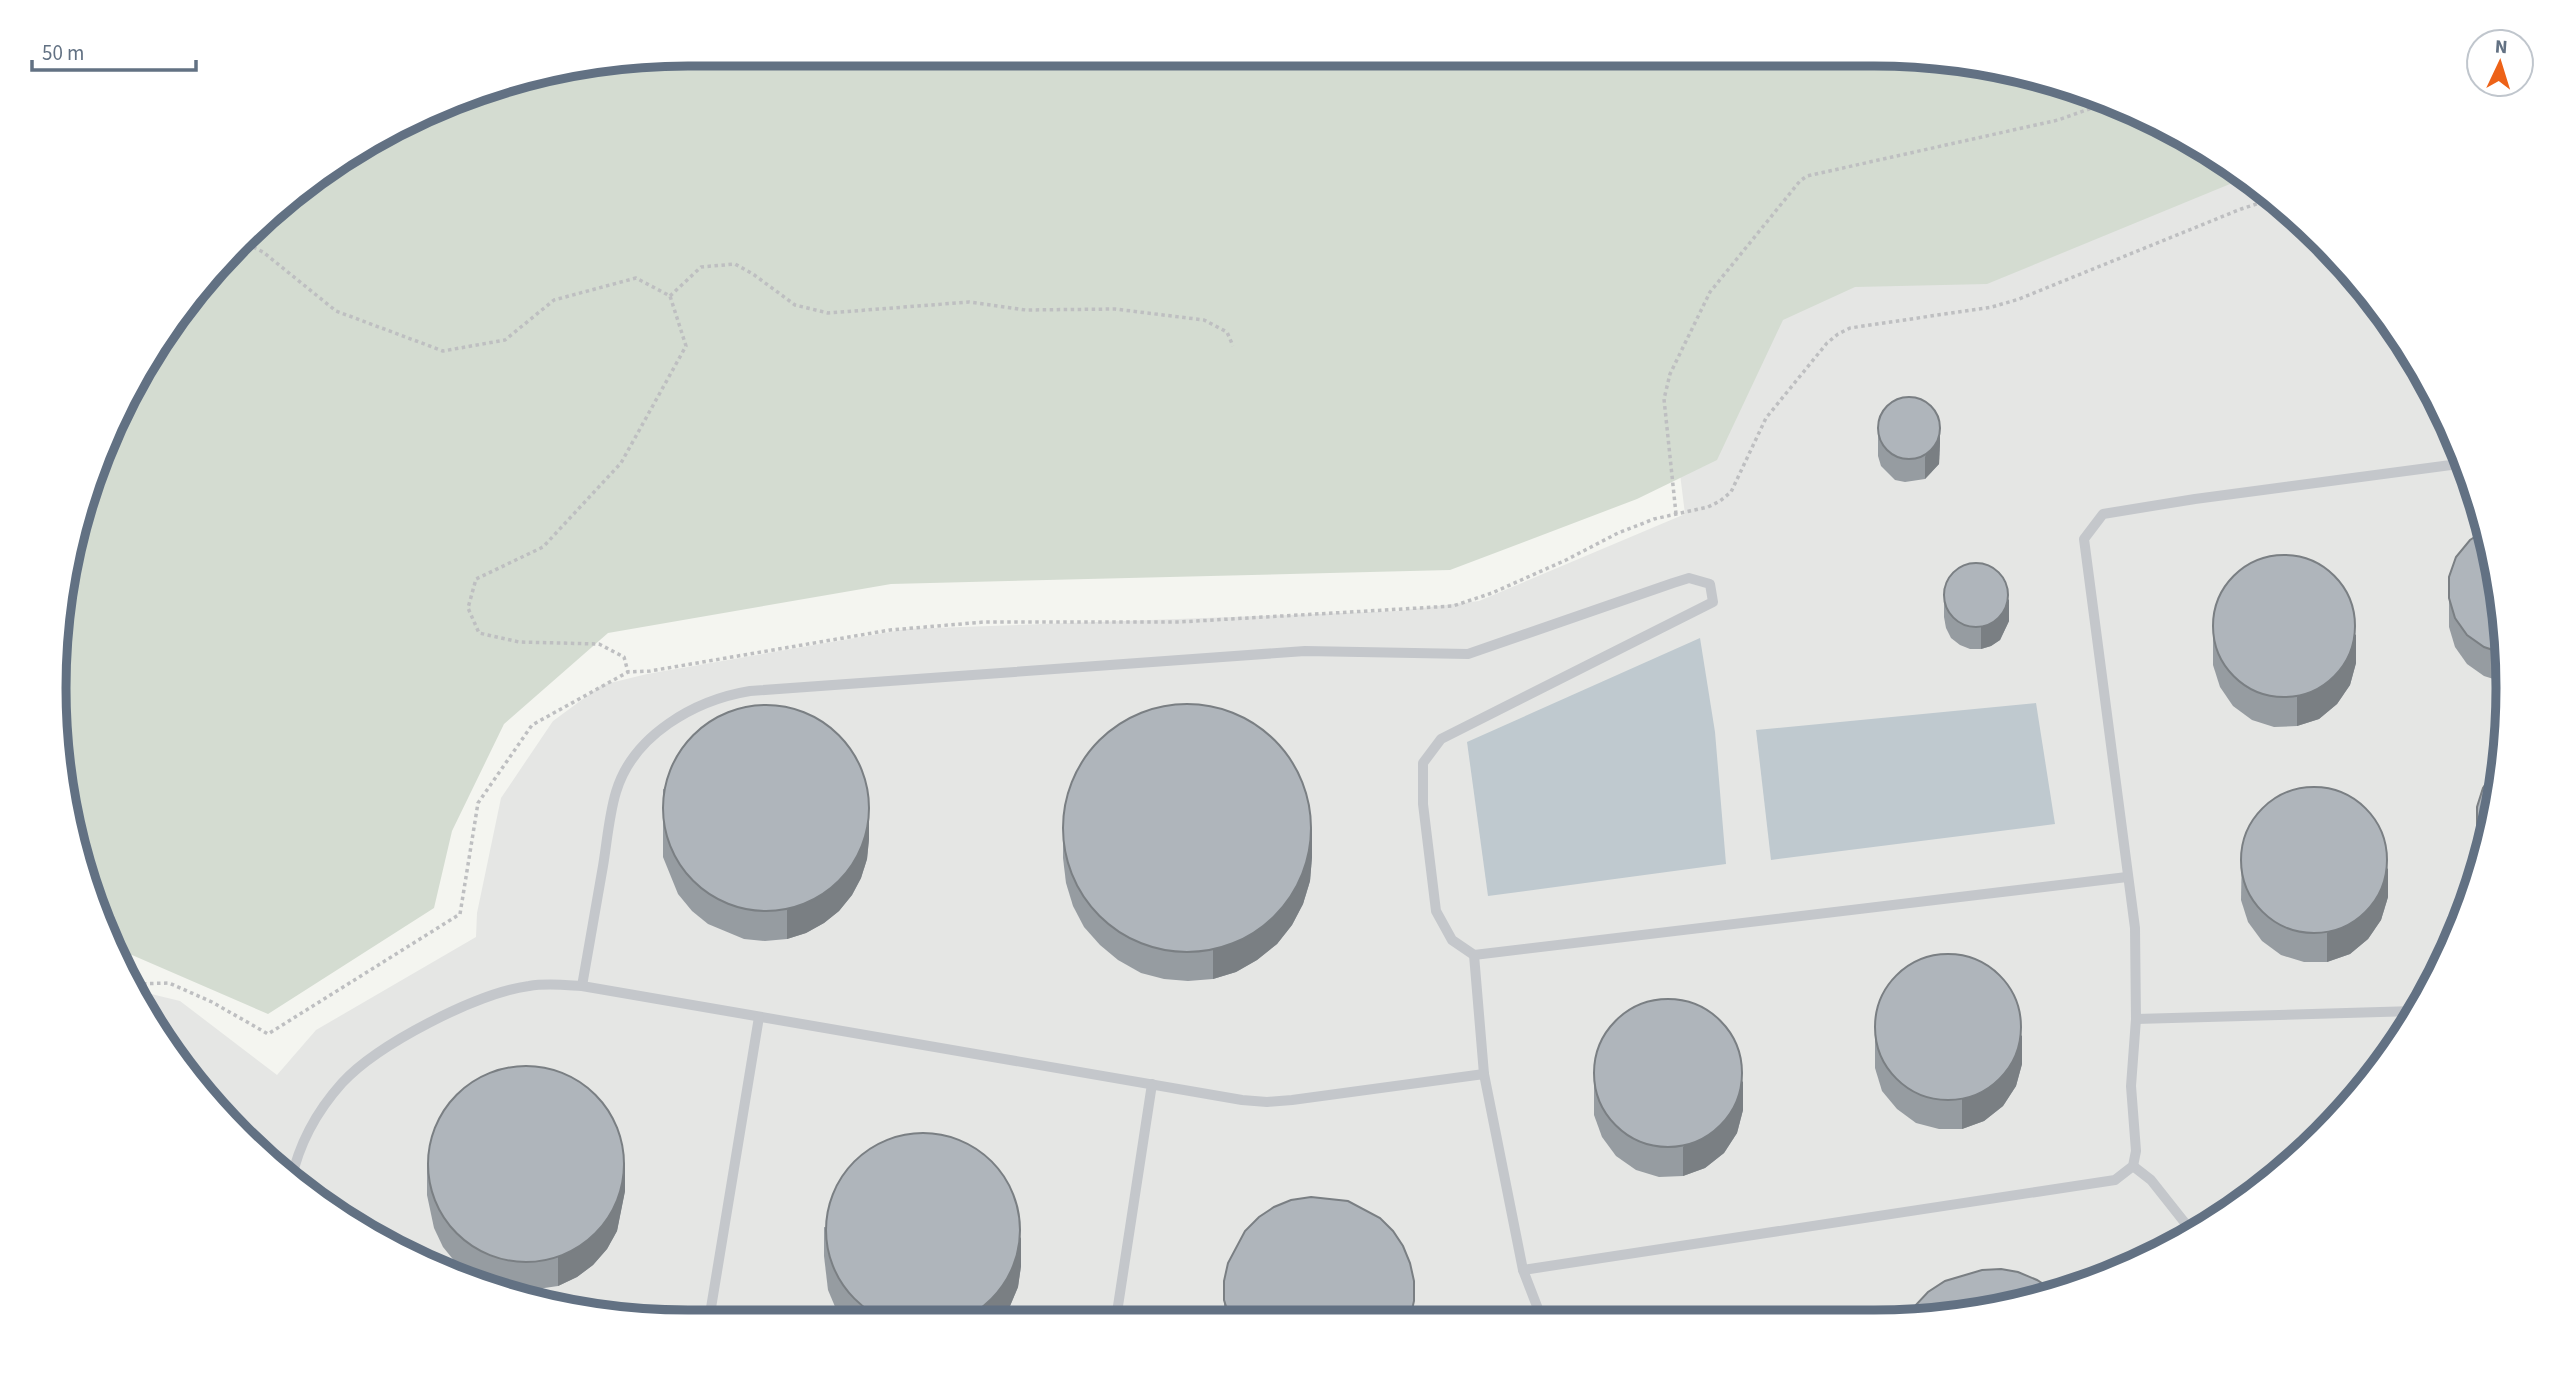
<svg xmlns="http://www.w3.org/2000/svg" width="2563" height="1376" viewBox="0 0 2563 1376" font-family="'Source Sans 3',sans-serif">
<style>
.built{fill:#e5e6e4}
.green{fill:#d4dcd1}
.water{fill:#bfc9cf}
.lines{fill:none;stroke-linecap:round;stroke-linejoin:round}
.path{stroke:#bebfc1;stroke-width:3.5;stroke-dasharray:3.5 3.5;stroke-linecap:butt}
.lane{stroke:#c4c7cb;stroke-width:10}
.wall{fill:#969ca1}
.shaded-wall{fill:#7a7f83}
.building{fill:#afb5bb;stroke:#7a7f83;stroke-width:2}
.rim{fill:none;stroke:#627183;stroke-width:9}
</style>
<rect width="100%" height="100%" fill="#f4f5f0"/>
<path class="built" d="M 2156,120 L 2261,185 L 2352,270 L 2424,371 L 2475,485 L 2503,606 L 2507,730 L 2487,852 L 2443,969 L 2351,1106 L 2227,1215 L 2117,1274 L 1958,1316 L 647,1320 L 524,1300 L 407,1256 L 302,1191 L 212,1106 L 142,994 L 147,993 L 180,1001 L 277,1075 L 316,1030 L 476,937 L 477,913 L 501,798 L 553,721 L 602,685 L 647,674 L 907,629 L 1397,611 L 1479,601 L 1685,514 L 1670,393 L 1714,299 Z"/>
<path class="green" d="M 688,54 L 1916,56 L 2039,76 L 2156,120 L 2247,177 L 1987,284 L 1855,287 L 1783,320 L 1717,460 L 1637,499 L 1450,570 L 891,584 L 608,633 L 504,724 L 452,831 L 434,908 L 268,1014 L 132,955 L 120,958 L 103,931 L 56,730 L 76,524 L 161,336 L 302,185 L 484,88 Z"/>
<g class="water">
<path d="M 1700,638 L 1715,732 L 1726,864 L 1488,896 L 1467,742 Z"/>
<path d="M 2036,703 L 2055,824 L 1771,860 L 1756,730 Z"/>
</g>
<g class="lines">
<g class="path">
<path d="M 247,244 L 263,252 L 336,311 L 443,351 L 505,340 L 554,300 L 636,278 L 670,296 L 686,346 L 621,463 L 543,547 L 476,579 L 468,608 L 479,633 L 519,642 L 599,644 L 624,657 L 628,672"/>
<path d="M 670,296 L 701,267 L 735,264 L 753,274 L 795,305 L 828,313 L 969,302 L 1026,310 L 1115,309 L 1204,320 L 1227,332 L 1233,346"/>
<path d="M 1676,514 L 1664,399 L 1670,374 L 1710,292 L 1800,181 L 1807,176 L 2058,120 L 2109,102"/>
<path d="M 136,984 L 169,983 L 212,1002 L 268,1034 L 460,914 L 478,803 L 532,725 L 628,672 L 650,671 L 890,630 L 984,622 L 1179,622 L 1453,606 L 1492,593 L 1566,560 L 1618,533 L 1654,519 L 1708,507 L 1720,501 L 1731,492 L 1766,418 L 1827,343 L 1838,334 L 1850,328 L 1992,307 L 2019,299 L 2241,209 L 2275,198"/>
</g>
<g class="lane">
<path d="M 1474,955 L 2127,877"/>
<path d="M 582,986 C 589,946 596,906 603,866 C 607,842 609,815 616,792 C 633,735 695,700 750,691 L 1305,651 L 1468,654 L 1673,583 L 1689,578 L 1710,584 L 1713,602 L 1441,739 L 1423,763 L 1423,804 L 1436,911 L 1452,940 L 1474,955 L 1484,1074 L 1523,1270 L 1540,1314 L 1545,1318"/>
<path d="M 2136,1019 L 2415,1011"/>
<path d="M 2133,1166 L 2151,1180 L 2193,1233"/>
<path d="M 291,1181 C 299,1143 316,1112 342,1083 C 378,1044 477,993 529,986 C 547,983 564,985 582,986 L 1242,1100 L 1267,1102 L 1292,1100 L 1484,1074"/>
<path d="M 1523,1270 L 2115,1180 L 2133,1166 L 2136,1151 L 2131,1086 L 2136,1019 L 2135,928 L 2084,539 L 2103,514 L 2195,499 L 2466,463"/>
<path d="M 1116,1319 L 1152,1084"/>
<path d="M 709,1320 L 759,1017"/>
</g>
</g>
<g class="wall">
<path d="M 1878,434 L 1940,443 L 1939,464 L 1925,479 L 1905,482 L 1895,480 L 1881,466 L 1878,456 Z"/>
<path d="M 1944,595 L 2009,621 L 2000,640 L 1991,646 L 1981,649 L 1970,649 L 1960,645 L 1951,638 L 1946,628 L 1944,617 Z"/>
<path d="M 2449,598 L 2503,606 L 2506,683 L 2484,676 L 2467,664 L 2455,647 L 2449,627 Z"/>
<path d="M 2213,613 L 2356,663 L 2350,685 L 2337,704 L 2319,719 L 2297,726 L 2274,727 L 2252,720 L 2233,706 L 2220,687 L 2213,665 Z"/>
<path d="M 2501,767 L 2487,852 L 2481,869 L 2477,855 L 2477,807 Z"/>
<path d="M 663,789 L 869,839 L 867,859 L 861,878 L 852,895 L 839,911 L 824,923 L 806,933 L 787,939 L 765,941 L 744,939 L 708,924 L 692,911 L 678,894 L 663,857 Z"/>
<path d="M 1063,829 L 1312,857 L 1310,881 L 1303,904 L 1292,925 L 1277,944 L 1257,960 L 1236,972 L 1213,979 L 1188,981 L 1164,979 L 1141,973 L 1118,960 L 1100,945 L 1084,927 L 1073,906 L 1066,883 L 1063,858 Z"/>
<path d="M 2242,847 L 2388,897 L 2381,920 L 2368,939 L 2350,954 L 2327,962 L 2304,962 L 2281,955 L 2262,941 L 2248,922 L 2241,900 Z"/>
<path d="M 1875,1016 L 2022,1064 L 2016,1086 L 2003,1106 L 1984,1121 L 1962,1129 L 1939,1129 L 1916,1123 L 1897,1109 L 1882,1091 L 1875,1068 Z"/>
<path d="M 1594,1062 L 1743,1110 L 1737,1133 L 1724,1153 L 1705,1168 L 1683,1176 L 1659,1177 L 1636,1170 L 1616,1156 L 1602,1137 L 1594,1115 Z"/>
<path d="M 427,1165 L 625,1191 L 617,1231 L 607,1249 L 593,1265 L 577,1277 L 558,1286 L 524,1291 L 491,1285 L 473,1275 L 456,1263 L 443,1247 L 434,1228 L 427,1195 Z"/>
<path d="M 824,1227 L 1021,1266 L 1018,1287 L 1010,1306 L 1002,1319 L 844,1320 L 836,1309 L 828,1290 L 824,1256 Z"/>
<path d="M 1224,1281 L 1414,1281 L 1414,1318 L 1224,1319 Z"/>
</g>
<g class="shaded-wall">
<path d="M 1940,421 L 1940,443 L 1939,464 L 1925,479 L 1925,457 Z"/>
<path d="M 2009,599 L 2009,621 L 2000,640 L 1991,646 L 1981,649 L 1981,627 Z"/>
<path d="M 2356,634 L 2356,663 L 2350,685 L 2337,704 L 2319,719 L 2297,726 L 2297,697 Z"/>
<path d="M 869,810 L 869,839 L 867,859 L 861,878 L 852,895 L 839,911 L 824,923 L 806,933 L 787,939 L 787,910 Z"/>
<path d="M 1312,828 L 1312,857 L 1310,881 L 1303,904 L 1292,925 L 1277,944 L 1257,960 L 1236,972 L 1213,979 L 1213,950 Z"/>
<path d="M 2388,868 L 2388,897 L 2381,920 L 2368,939 L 2350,954 L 2327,962 L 2327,933 Z"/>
<path d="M 2022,1035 L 2022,1064 L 2016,1086 L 2003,1106 L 1984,1121 L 1962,1129 L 1962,1099 Z"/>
<path d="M 1743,1081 L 1743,1110 L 1737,1133 L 1724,1153 L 1705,1168 L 1683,1176 L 1683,1147 Z"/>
<path d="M 625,1162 L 625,1191 L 617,1231 L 607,1249 L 593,1265 L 577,1277 L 558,1286 L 558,1257 Z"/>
<path d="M 1021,1237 L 1021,1266 L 1018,1287 L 1010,1306 L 1002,1319 L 967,1319 Z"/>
<path d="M 1414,1301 L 1414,1318 L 1410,1318 Z"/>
</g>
<g class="building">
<circle cx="1909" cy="428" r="31"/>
<path d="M 2486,530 L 2503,606 L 2505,654 L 2484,647 L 2467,635 L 2455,618 L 2449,598 L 2449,577 L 2456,557 L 2470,540 Z"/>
<circle cx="2284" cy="626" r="71"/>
<circle cx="1976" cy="595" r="32"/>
<circle cx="1187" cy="828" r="124"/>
<circle cx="766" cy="808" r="103"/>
<path d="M 2501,767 L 2487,851 L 2483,845 L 2477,826 L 2477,807 L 2483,788 L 2496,770 Z"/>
<circle cx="2314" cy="860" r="73"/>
<circle cx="1948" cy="1027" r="73"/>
<circle cx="1668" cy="1073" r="74"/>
<circle cx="526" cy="1164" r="98"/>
<circle cx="923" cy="1230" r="97"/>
<path d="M 1311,1197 L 1348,1201 L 1380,1218 L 1393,1231 L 1403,1246 L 1410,1263 L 1414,1281 L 1414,1301 L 1410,1318 L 1230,1319 L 1224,1300 L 1224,1281 L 1228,1263 L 1245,1231 L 1259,1217 L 1274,1207 L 1291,1200 Z"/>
<path d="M 2001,1269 L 2018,1272 L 2037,1280 L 2054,1291 L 1958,1316 L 1908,1316 L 1913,1308 L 1928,1292 L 1945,1281 L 1982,1270 Z"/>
</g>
<path d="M0 0H2563V1376H0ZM688 66H1874A622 622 0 0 1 2496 688V688A622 622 0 0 1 1874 1310H688A622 622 0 0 1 66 688V688A622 622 0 0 1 688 66Z" fill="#fff" fill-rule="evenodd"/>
<path class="rim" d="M688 66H1874A622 622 0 0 1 2496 688V688A622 622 0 0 1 1874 1310H688A622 622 0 0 1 66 688V688A622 622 0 0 1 688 66Z"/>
<g transform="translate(2500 63) rotate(4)"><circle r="33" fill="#ffffff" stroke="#c0c6cd" stroke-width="2"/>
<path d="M0-5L12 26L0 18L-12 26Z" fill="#ed6218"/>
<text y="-10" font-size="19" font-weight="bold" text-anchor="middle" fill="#627183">N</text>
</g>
<path d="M32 60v10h164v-10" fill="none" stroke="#627183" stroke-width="3.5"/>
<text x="42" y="60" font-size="21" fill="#627183" stroke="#ffffff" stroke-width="5" paint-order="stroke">50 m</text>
</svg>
